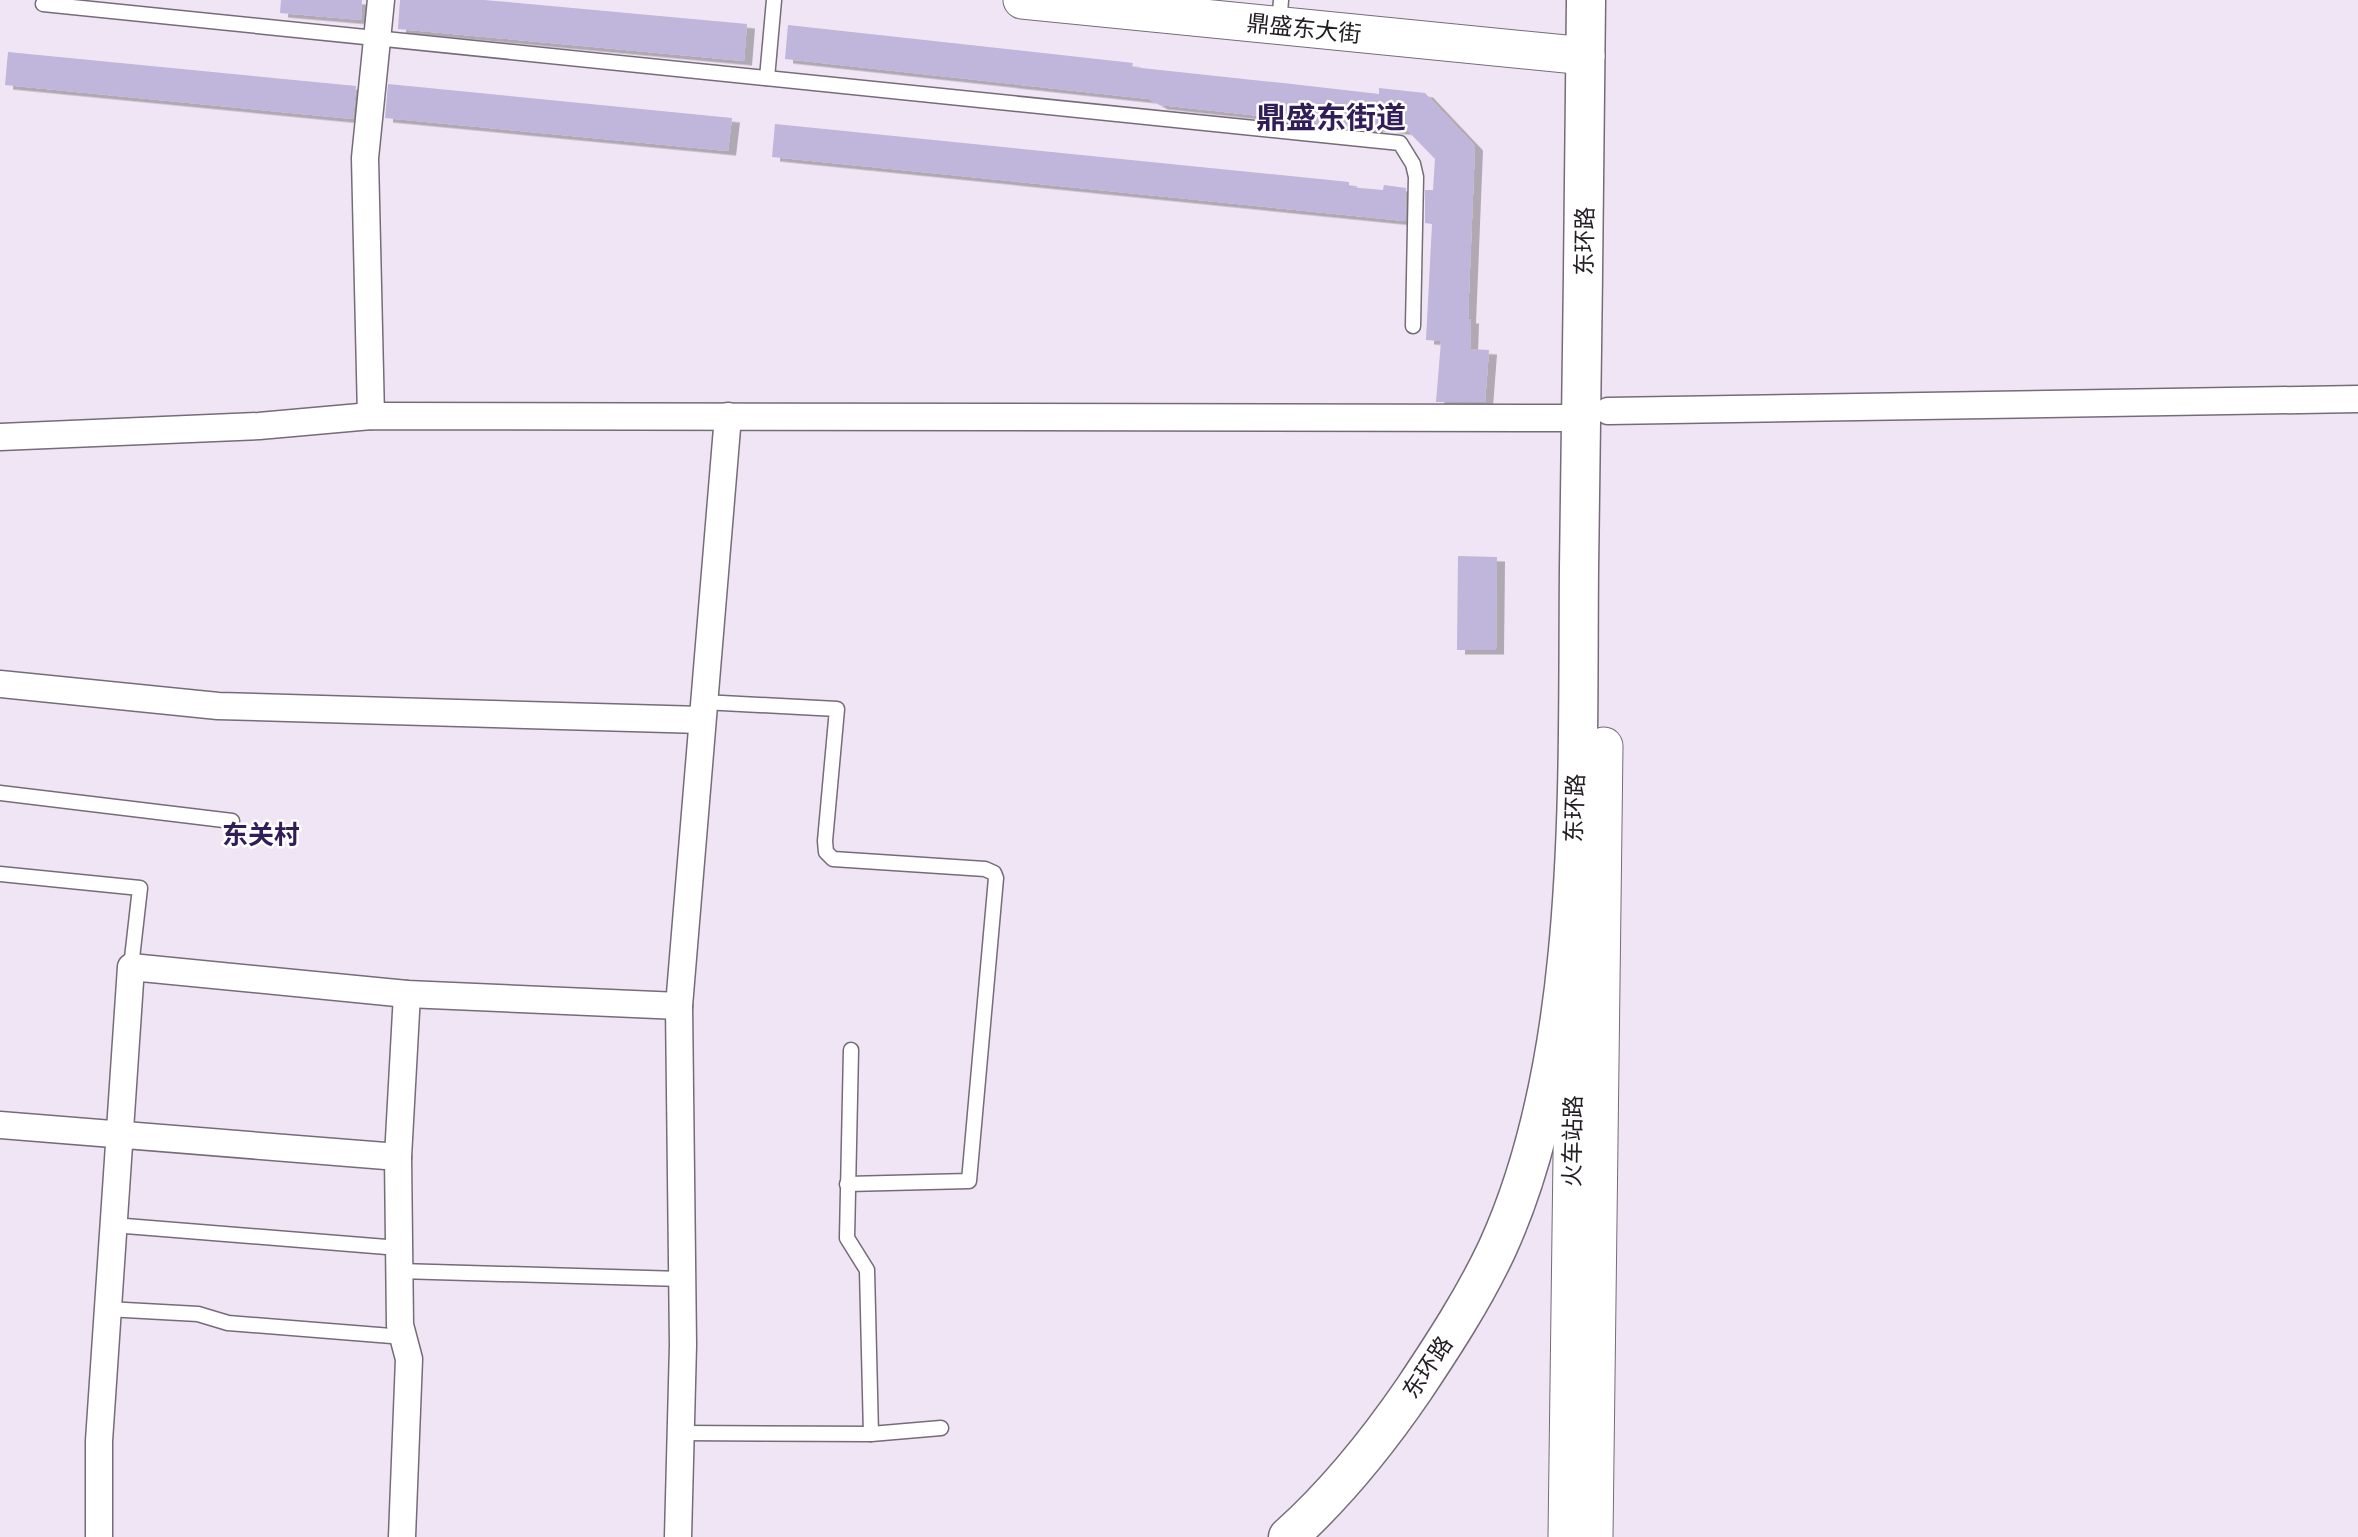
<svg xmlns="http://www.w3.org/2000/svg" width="2358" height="1537" viewBox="0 0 2358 1537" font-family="'PT Sans','Noto Sans SC',sans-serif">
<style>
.building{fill:#c0b5da;filter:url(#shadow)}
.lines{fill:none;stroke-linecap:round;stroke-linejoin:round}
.lane-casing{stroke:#756c78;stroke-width:17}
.street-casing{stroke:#756c78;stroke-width:29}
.secondary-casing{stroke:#756c78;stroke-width:39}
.primary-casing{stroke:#756c78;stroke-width:41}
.lane{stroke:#fff;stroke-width:14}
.street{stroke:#fff;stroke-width:26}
.secondary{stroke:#fff;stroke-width:37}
.primary{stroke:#fff;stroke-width:38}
.labels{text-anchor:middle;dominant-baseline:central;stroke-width:5;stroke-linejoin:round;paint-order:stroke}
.street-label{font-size:23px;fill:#211d22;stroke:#fff}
.quarter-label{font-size:26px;font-weight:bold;fill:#311e58;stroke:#fff}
.district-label{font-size:30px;font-weight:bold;fill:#311e58;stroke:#fff}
</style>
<defs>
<filter id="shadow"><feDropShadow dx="8" dy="4.5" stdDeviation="0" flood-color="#0004"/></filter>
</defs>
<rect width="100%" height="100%" fill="#f0e5f4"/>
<g class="building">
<path d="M 281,0 L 362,0 L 361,20 L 280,13 Z"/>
<path d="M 400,0 L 484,0 L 747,24 L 744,61 L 398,29 Z"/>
<path d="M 788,25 L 1133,63 L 1132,67 L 1292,84 L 1379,94 L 1379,88 L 1425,93 L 1475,146 L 1468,319 L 1471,319 L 1470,349 L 1489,350 L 1485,402 L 1436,402 L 1441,341 L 1426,340 L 1432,224 L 1425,223 L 1425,190 L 1433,190 L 1435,159 L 1408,131 L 1375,127 L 1375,131 L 1288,122 L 1289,119 L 1160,105 L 1149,99 L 785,59 Z"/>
<path d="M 8,52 L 356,86 L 353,119 L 5,85 Z"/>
<path d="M 388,84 L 732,118 L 728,151 L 385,118 Z"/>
<path d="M 775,124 L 1349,182 L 1349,187 L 1383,190 L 1384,185 L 1406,188 L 1405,221 L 772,157 Z"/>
<path d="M 1458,556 L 1497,557 L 1496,650 L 1457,650 Z"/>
</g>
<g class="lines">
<g class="lane-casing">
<g id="lane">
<path d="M 43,4 L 1400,143 L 1413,164 L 1416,177 L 1413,326"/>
<path d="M 1279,25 L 1281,0"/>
<path d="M 767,78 L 774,0"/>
<path d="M 703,702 L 837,709 L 825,841 L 826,852 L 833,859 L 985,869 L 994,873 L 996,878 L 969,1181 L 847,1184"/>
<path d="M 0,793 L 232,821"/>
<path d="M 0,874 L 140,888 L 131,967"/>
<path d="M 851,1050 L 847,1238 L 867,1270 L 871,1434"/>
<path d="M 113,1225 L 399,1248"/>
<path d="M 399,1271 L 682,1279"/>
<path d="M 107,1309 L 198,1314 L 228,1323 L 404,1337"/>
<path d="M 681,1433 L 871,1434 L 941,1428"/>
</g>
</g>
<g class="street-casing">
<g id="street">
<path d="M 1608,411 L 2358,399"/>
<path d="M 371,416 L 365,158 L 381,0"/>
<path d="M 0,437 L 259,426 L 371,416 L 1582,418"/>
<path d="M 0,684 L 218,706 L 702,720"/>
<path d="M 0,1125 L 398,1157"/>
<path d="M 99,1537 L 99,1441 L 131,967 L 407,994 L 679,1006"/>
<path d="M 402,1537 L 409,1359 L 400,1325 L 398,1157 L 407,994"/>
<path d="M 678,1537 L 683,1345 L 679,1006 L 728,416"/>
</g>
</g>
<g class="secondary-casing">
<g id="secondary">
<path d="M 1022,0 L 1586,56"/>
<path d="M 1567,1537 L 1574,1005"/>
<path d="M 1594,1537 L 1604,746"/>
</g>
</g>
<g class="primary-casing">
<path id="primary" d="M 1288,1537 C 1337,1493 1377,1443 1414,1389 C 1444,1344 1474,1298 1497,1249 C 1587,1053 1577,782 1579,569 C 1582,379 1584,190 1586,0"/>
</g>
<use href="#lane" class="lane"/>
<use href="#street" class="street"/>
<use href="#secondary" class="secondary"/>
<use href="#primary" class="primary"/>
</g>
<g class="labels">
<g class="street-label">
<text transform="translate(1304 28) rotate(6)">鼎盛东大街</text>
<text transform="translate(1584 241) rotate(-89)">东环路</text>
<text transform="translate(1574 808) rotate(-88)">东环路</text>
<text transform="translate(1572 1141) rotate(-89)">火车站路</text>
<text transform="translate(1427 1367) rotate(-56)">东环路</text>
</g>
<g class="quarter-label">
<text x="261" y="834">东关村</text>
</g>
<g class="district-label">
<text x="1331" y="116">鼎盛东街道</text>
</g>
</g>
</svg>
